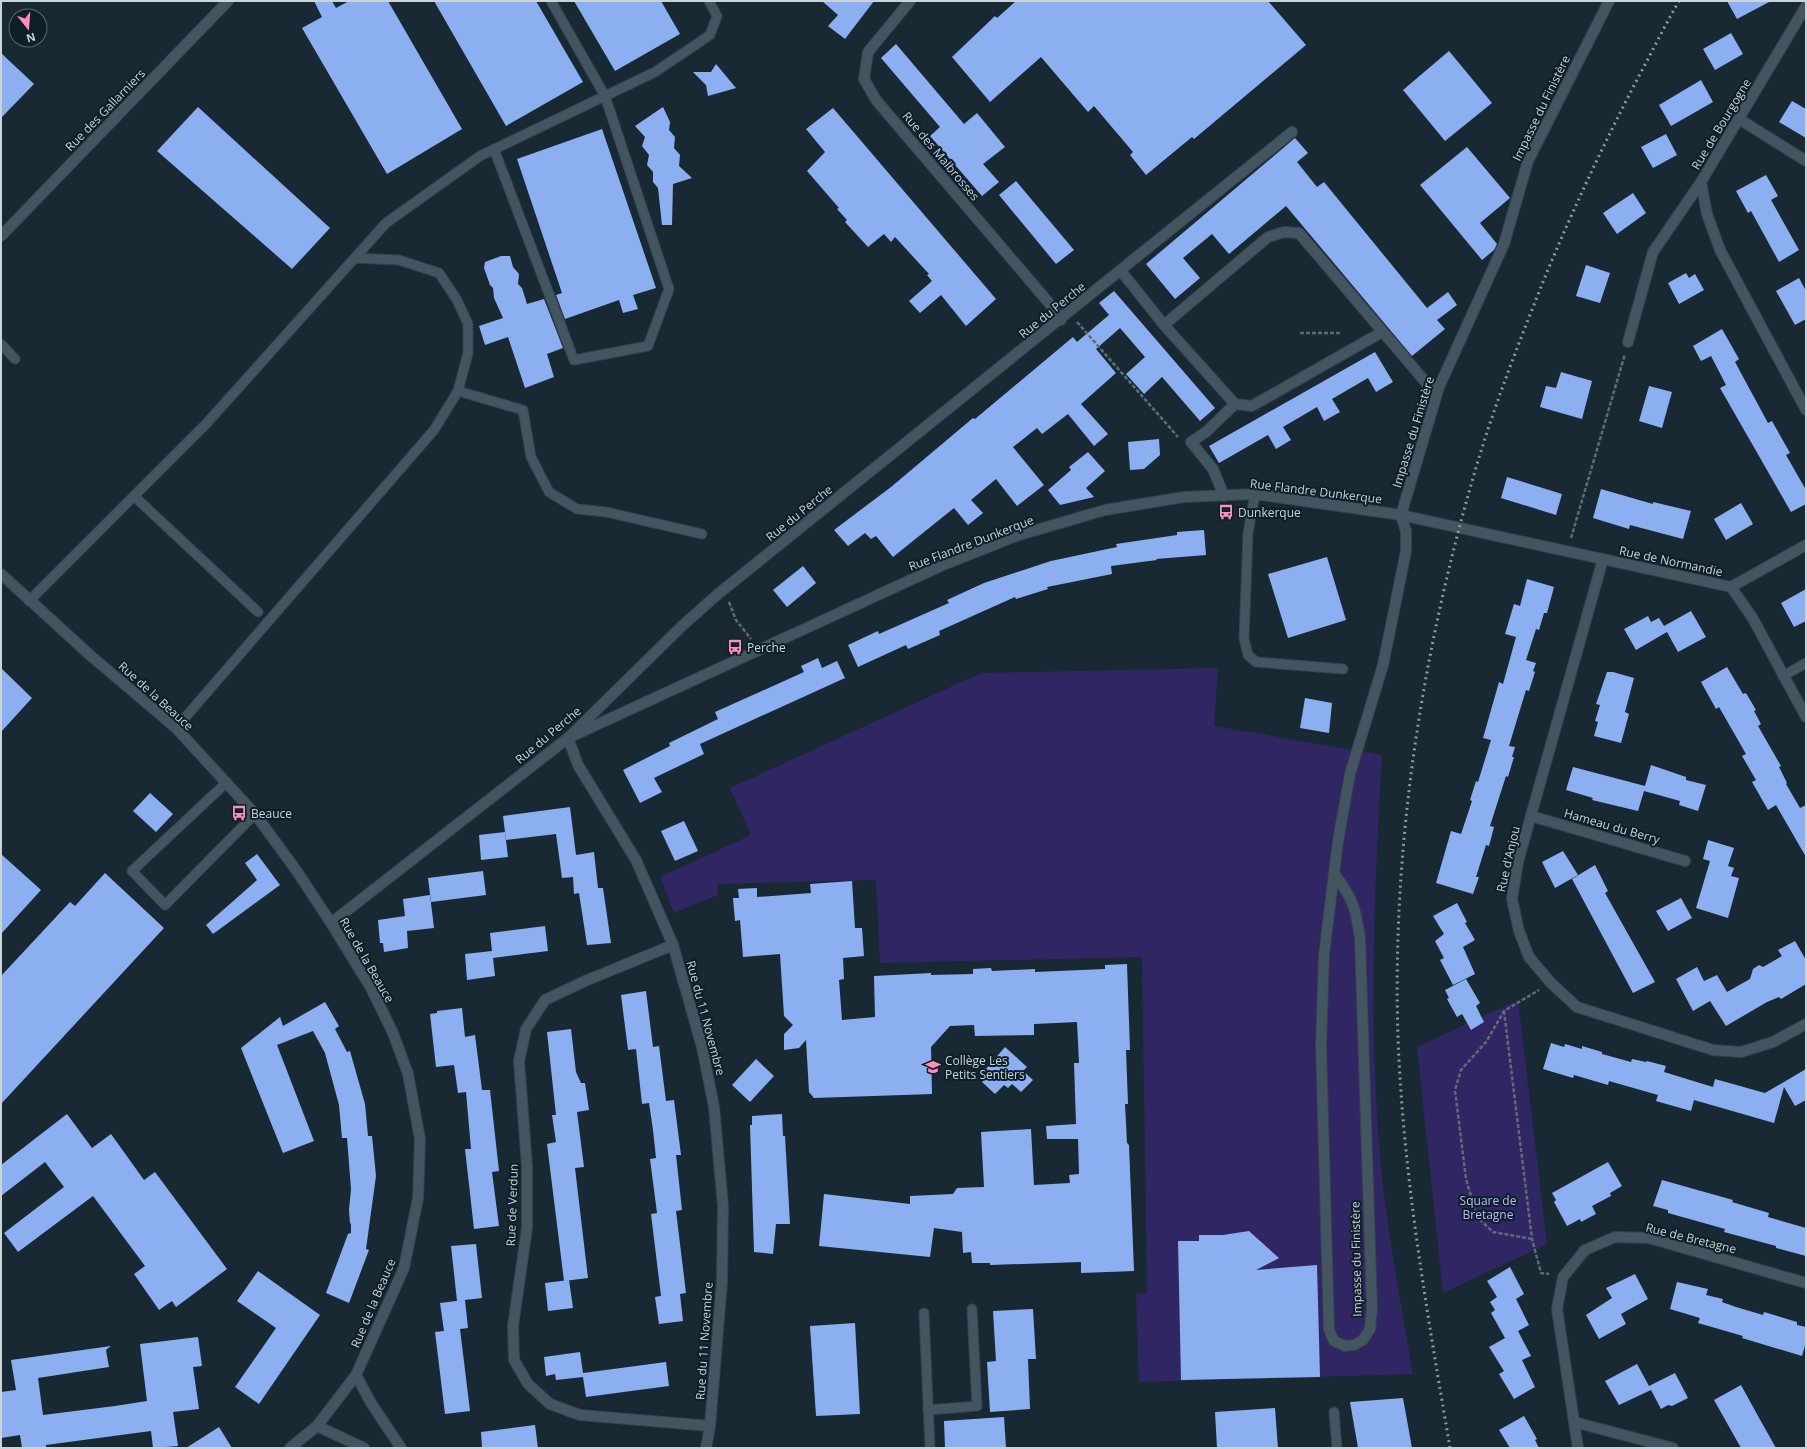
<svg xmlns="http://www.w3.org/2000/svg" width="1807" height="1449" viewBox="0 0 1807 1449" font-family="'Open Sans',sans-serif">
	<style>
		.green { fill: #302664 }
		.building { fill: #8caff1 }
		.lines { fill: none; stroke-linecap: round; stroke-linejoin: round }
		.service-casing { stroke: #36434d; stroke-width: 11 }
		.minor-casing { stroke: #36434d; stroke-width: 12 }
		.tertiary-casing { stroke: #36434d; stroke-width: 12 }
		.path { stroke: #5e6c76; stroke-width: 2.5; stroke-dasharray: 4 2; stroke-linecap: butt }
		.service { stroke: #445562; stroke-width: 9 }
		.minor { stroke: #445562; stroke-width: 10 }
		.tertiary { stroke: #445562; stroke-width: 10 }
		.rail { stroke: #8e9aa3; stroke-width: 3; stroke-dasharray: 2 4; stroke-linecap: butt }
		.labels { text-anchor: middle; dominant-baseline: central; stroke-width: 4; stroke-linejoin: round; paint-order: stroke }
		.street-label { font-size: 12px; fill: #c9d3db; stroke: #0f1f2a }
		.poi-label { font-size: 12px; fill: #c9d3db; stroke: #0f1f2a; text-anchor: start }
		.park-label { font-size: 12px; fill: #bbb8fc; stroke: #0f1f2a }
	</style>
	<rect width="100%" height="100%" fill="#182934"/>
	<!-- green -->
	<g class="green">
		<path d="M 1218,668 L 1214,726 L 1382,755 C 1374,892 1368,1030 1381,1167 C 1388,1236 1401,1305 1413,1374 L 1139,1382 L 1136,1294 L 1147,1293 L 1142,957 L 880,963 L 876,880 L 717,884 L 718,895 L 674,913 L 660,877 L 751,835 L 730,788 L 981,673 Z"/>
		<polygon points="1518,1000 1547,1244 1443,1293 1417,1047"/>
	</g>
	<!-- building -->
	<g class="building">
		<polygon points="314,1 332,1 336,8 349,1 388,1 462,129 387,174 302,28 322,17"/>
		<polygon points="434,1 536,1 583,82 506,126"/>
		<polygon points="574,1 661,1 680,34 615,71"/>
		<polygon points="822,1 874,1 845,39 828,26 838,15"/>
		<polygon points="1016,1 1268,1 1306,45 1194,139 1192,137 1146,175 1130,155 1133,152 1094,106 1088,112 1041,57 990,102 952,57 995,16 997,18"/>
		<polygon points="1727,1 1771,1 1737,19"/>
		<polygon points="1731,33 1743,54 1715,70 1703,49"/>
		<polygon points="896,44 964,124 977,113 1005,147 983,164 999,182 982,196 930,136 940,127 881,58"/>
		<polygon points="1449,51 1492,103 1445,141 1403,90"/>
		<polygon points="1,53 34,84 1,118"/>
		<polygon points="716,64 736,88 708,96 706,85 693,72 711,72"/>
		<polygon points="1701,80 1713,102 1671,126 1659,105"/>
		<polygon points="1792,101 1806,109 1806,138 1779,122"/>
		<polygon points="198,107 330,228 292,269 157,151"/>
		<polygon points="663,107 670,122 669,130 675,137 674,148 680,155 679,166 692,178 673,184 672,225 662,225 658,188 653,182 653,172 647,165 649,155 642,146 645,137 635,126"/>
		<polygon points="833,108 996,299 966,326 941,295 920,313 909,301 932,281 927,275 929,274 895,237 891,242 884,234 868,247 845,222 847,220 837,209 839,208 807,171 825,152 806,129"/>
		<polygon points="602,129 656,288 633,295 638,309 623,313 619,300 565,319 556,295 562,293 517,159"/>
		<polygon points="1666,134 1677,155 1653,168 1641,147"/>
		<polygon points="1295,138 1308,153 1297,162 1317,187 1324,182 1427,308 1448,292 1457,305 1437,320 1445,329 1412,356 1286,206 1229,254 1212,234 1183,258 1200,278 1175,299 1146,264"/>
		<polygon points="1467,147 1510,198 1480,223 1497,244 1494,250 1482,260 1420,185"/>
		<polygon points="1766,175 1778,196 1771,200 1799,250 1779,262 1751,211 1748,213 1736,191"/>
		<polygon points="1016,181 1074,250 1056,264 999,195"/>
		<polygon points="1633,193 1646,213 1617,234 1603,213"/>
		<polygon points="501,256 510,256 513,267 519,274 518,284 522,288 527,304 544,299 563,348 547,354 554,377 525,388 508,337 485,345 479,326 503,318 494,298 493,288 490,285 484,268 485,262"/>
		<polygon points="1586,265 1610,273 1600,303 1576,296"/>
		<polygon points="1686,273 1689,278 1695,274 1704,290 1679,304 1668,283"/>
		<polygon points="1799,278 1806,291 1806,319 1795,325 1776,291"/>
		<polygon points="1114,291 1215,408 1200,421 1162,377 1144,394 1126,374 1145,357 1120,328 1096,349 1116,373 1081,404 1108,434 1094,446 1068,414 1042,434 1037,428 1013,447 1044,485 1017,506 996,479 971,500 983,513 968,525 954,508 893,557 876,536 871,539 865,533 848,546 834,530 891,487 973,418 975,419 1073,337 1077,342 1109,315 1099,303"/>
		<polygon points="1722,329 1739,359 1735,362 1768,423 1772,421 1790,453 1786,455 1806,490 1806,504 1791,512 1720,388 1726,385 1711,356 1701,361 1693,346"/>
		<polygon points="1375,352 1393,382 1376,392 1368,378 1332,399 1340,412 1324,421 1317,407 1283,427 1291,440 1276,449 1268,435 1219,463 1209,446"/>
		<polygon points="1561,372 1592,381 1582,419 1540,407 1546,386 1556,388"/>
		<polygon points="1649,386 1672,392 1662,428 1639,421"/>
		<polygon points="1159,439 1160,455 1144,469 1130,470 1128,442"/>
		<polygon points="1088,452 1105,471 1086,488 1094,497 1060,505 1048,490 1071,470 1069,467"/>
		<polygon points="1507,477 1562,494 1556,515 1501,498"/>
		<polygon points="1601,489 1653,504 1653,502 1691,511 1683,539 1630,525 1629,529 1593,518"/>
		<polygon points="1741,503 1753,524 1726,540 1714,519"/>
		<polygon points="1204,530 1206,555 1156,559 1157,560 1111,566 1112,574 1047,587 1048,589 1016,599 1015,597 939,631 940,635 908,649 906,645 858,667 848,645 878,631 879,634 949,603 947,600 984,583 1051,561 1117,547 1116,544 1177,535 1177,532"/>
		<polygon points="1327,557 1346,620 1288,638 1268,574"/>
		<polygon points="803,566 816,583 787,607 773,590"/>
		<polygon points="1527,579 1554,587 1547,613 1544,613 1539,630 1536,629 1526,660 1536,663 1533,671 1535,672 1529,691 1526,690 1509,746 1515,747 1512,757 1514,757 1508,777 1506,776 1490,826 1494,827 1489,846 1486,845 1476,877 1479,877 1473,894 1436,883 1451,831 1461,834 1472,801 1470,800 1476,781 1478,782 1491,740 1483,738 1499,682 1503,684 1516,637 1505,634 1514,604 1520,606"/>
		<polygon points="1806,589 1806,621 1794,627 1781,603"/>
		<polygon points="1691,611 1706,637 1678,652 1667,632 1636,650 1624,629 1648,616 1651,622 1659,618 1664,626"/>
		<polygon points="818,658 822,668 837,661 845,678 700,744 704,754 654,778 662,792 640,803 623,770 670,746 669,743 718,719 715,712 804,672 801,666"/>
		<polygon points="1727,667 1743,694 1746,693 1756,710 1754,711 1761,724 1758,726 1781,766 1779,767 1787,783 1786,784 1800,808 1806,805 1806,857 1776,805 1768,810 1752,782 1756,780 1742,756 1746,754 1719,707 1716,709 1701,682"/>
		<polygon points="1,668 32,698 1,732"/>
		<polygon points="1607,672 1613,672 1634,678 1625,712 1629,714 1621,743 1594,736 1598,722 1595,721 1600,705 1596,704"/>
		<polygon points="1305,698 1332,703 1329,733 1300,728"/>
		<polygon points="1651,765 1686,777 1686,780 1706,785 1698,811 1679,805 1680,801 1644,791 1638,811 1592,800 1593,798 1566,790 1573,767 1645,786"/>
		<polygon points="150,793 173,814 156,832 133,811"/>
		<polygon points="570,807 576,855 594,852 598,888 603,888 611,943 587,945 579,893 574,894 573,877 562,878 556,834 506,840 503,816"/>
		<polygon points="684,821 698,851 675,861 661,831"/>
		<polygon points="505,832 508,857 481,860 479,835"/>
		<polygon points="1708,840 1734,848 1728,866 1734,868 1731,876 1739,878 1728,918 1696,908 1710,861 1703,859"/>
		<polygon points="1563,851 1578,875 1555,888 1542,862"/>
		<polygon points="1,854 41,890 1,934"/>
		<polygon points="257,854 280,885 213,934 206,925 257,880 245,863"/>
		<polygon points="1595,865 1608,891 1605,893 1655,982 1633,993 1572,879"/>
		<polygon points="483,871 486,895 431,902 428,878"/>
		<polygon points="105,873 164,928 1,1104 1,976 70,902 75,906"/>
		<polygon points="852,881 855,928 862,928 864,956 843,958 844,979 839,980 842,1020 875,1017 874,976 931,973 931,975 973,974 973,969 991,968 992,971 1035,969 1035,972 1105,969 1105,965 1127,964 1130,1050 1126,1050 1128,1104 1125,1104 1127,1143 1129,1145 1134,1271 1081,1273 1081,1262 990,1265 990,1263 972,1263 971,1252 963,1253 962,1232 934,1228 930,1257 819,1246 824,1194 910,1204 910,1196 953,1194 957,1188 984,1187 981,1132 1031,1129 1034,1185 1070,1183 1069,1175 1079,1174 1078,1139 1047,1139 1046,1126 1076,1124 1074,1063 1079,1063 1077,1022 1034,1024 1034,1035 975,1036 974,1025 950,1026 931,1047 932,1094 814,1098 809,1092 806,1040 799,1048 784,1050 784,1034 793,1025 784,1016 780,954 743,957 740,920 735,921 733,898 739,898 738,889 757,888 757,897 811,893 810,884"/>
		<polygon points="430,895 434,928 407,931 408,948 384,952 383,943 380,943 378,920 405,916 403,899"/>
		<polygon points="1681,898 1692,918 1668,931 1656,911"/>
		<polygon points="1457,903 1467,922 1465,923 1475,940 1463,947 1475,974 1453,985 1440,960 1444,958 1435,941 1444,934 1433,916"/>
		<polygon points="545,926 548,951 493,958 495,976 467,980 465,954 492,951 490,933"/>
		<polygon points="1795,941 1806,960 1806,984 1781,999 1779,997 1767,1002 1726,1026 1710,1001 1693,1011 1676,979 1697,967 1704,981 1717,975 1727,992 1750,979 1753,969 1759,965 1763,967 1782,956 1778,950"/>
		<polygon points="1466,979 1480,1003 1476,1006 1484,1022 1471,1030 1462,1014 1457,1017 1447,999 1449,998 1445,990"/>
		<polygon points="646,991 653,1047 659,1046 666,1101 674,1100 681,1155 676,1155 682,1210 676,1211 686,1293 680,1294 683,1321 659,1324 655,1297 661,1296 651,1214 657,1213 650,1159 656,1158 653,1130 649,1103 642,1104 636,1049 628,1050 621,995"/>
		<polygon points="325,1002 339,1026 335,1029 347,1052 350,1051 365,1104 368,1136 372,1136 376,1176 366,1249 369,1250 349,1303 326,1293 348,1234 351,1233 351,1224 350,1223 349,1210 351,1189 347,1138 342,1138 339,1105 325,1053 313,1031 277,1045 314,1141 283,1153 241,1048 280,1017 283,1026"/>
		<polygon points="462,1008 465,1037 475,1035 482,1090 490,1090 499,1171 492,1172 499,1226 474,1229 465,1149 471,1149 466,1092 458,1093 454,1065 436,1067 430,1014 437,1013 437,1011"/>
		<polygon points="571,1029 576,1072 581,1083 585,1083 589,1110 577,1112 584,1167 575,1168 588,1278 564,1281 547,1144 556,1142 552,1115 556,1115 547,1032"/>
		<polygon points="1551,1043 1564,1047 1565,1044 1582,1049 1582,1046 1602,1052 1602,1054 1631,1062 1632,1059 1646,1062 1647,1061 1666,1066 1664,1072 1713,1087 1715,1079 1765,1093 1806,1069 1806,1100 1795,1106 1784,1087 1774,1123 1694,1100 1691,1111 1656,1101 1658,1095 1609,1081 1608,1085 1574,1075 1573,1078 1543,1069"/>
		<polygon points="1005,1047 1027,1067 1023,1071 1033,1080 1021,1092 1012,1084 1008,1088 1004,1085 995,1094 982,1082 990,1072 986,1069"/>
		<polygon points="756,1059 774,1076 750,1102 732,1085"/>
		<polygon points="67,1114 92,1148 111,1134 144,1180 155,1172 227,1269 176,1307 172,1301 159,1310 134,1274 145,1266 93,1196 18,1252 4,1233 64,1187 45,1162 1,1196 1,1165"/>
		<polygon points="782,1114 783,1136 785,1136 790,1224 776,1224 773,1254 754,1252 750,1125 752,1125 752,1116"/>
		<polygon points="1608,1162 1622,1186 1610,1193 1611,1196 1592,1206 1596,1214 1581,1222 1580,1219 1567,1226 1554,1202 1556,1200 1552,1193"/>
		<polygon points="1662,1180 1733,1200 1732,1202 1769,1213 1768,1217 1806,1228 1806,1256 1776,1248 1776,1246 1724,1232 1725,1229 1668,1213 1668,1210 1653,1206"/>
		<polygon points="1249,1231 1279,1258 1256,1270 1317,1265 1320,1377 1181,1380 1178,1241 1199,1241 1199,1235 1223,1235"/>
		<polygon points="476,1244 482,1298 465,1300 468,1328 460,1329 470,1411 445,1414 435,1332 444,1331 440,1303 464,1300 457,1301 451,1246"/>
		<polygon points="1510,1267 1524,1294 1516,1299 1529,1325 1518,1331 1531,1356 1522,1360 1535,1387 1514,1399 1499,1374 1504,1371 1489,1347 1505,1338 1491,1313 1495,1310 1490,1302 1497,1297 1487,1281"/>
		<polygon points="258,1271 320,1315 259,1404 235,1387 276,1328 237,1301"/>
		<polygon points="1635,1274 1648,1299 1621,1314 1626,1324 1599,1339 1586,1315 1612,1298 1606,1288"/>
		<polygon points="569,1280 573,1308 548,1311 545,1283"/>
		<polygon points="1677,1282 1708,1289 1706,1295 1723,1299 1722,1302 1736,1307 1763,1315 1764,1312 1797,1322 1797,1325 1806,1327 1806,1342 1802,1356 1742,1338 1743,1336 1698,1323 1700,1318 1670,1309"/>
		<polygon points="1033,1309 1036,1359 1028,1359 1030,1409 990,1412 987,1362 996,1361 993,1311"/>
		<polygon points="855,1323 860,1414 816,1416 810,1326"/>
		<polygon points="198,1337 202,1366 193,1367 199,1409 173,1412 178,1446 153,1448 151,1431 46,1445 46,1447 39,1448 22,1448 20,1435 1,1438 1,1392 16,1390 11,1360 111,1346 106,1350 109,1367 38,1378 43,1415 115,1406 147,1401 140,1344"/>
		<polygon points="580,1352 583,1373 666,1362 669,1386 586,1397 583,1377 556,1380 555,1374 546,1376 544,1357"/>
		<polygon points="1637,1364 1649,1386 1675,1373 1688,1398 1672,1406 1668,1405 1661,1409 1651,1390 1619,1405 1605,1381"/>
		<polygon points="1741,1385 1758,1416 1776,1448 1741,1448 1714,1400"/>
		<polygon points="1403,1398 1412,1448 1358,1448 1350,1402"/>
		<polygon points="1275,1408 1278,1448 1217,1448 1215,1412"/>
		<polygon points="1524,1416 1537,1439 1535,1440 1539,1448 1510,1448 1499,1430"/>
		<polygon points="1004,1417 1006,1448 945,1448 944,1421"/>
		<polygon points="535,1425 538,1448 482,1448 481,1432"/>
		<polygon points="219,1427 232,1448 186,1448"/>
	</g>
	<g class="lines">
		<!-- service casing -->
		<g class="service-casing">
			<g id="service">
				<polyline points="494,149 574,360 648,346 669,289 605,96 551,1"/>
				<polyline points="1,344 15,359"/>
				<polyline points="458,391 523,410 531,457 549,492 577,509 606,512 702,534"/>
				<polyline points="1255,494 1248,533 1244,639 1248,655 1256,662 1343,669"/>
				<polyline points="135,497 258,612"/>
				<polyline points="29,601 206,424 386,223 480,156 655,72 710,35 717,16 709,1"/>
				<polyline points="1783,676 1806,663"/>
				<polyline points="176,728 434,430 458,391 468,353 468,324 457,300 439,273 399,260 355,258"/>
				<polyline points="227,782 132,871 165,905 255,814"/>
				<polyline points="924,1313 930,1448"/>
				<polyline points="928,1410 977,1406 972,1309"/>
				<polyline points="1334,1412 1337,1448"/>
			</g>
		</g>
		<!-- minor casing -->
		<g class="minor-casing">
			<g id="minor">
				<polyline points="910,1 868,52 864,79 876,100 1049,303 1061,320"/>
				<polyline points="1806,6 1701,182 1707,214 1720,250 1806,410"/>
				<polyline points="1739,119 1806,161"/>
				<polyline points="1,236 228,1"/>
				<polyline points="1121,271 1164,325 1235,404 1252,406 1382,332"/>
				<polyline points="1164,325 1268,237 1284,232 1299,233 1428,385 1439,387"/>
				<polyline points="1628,342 1653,252 1701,182"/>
				<polyline points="1224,496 1213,469 1191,442 1206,432 1235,404"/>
				<polyline points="1603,559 1518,862 1512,899 1519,931 1529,957 1551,983 1577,1007 1713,1050 1741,1052 1773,1042 1806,1024"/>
				<polyline points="1731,587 1806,545"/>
				<polyline points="568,738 943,565 1016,536 1105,510 1184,497 1255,494 1401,515 1731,587 1752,617 1806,717"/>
				<polyline points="568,738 578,765 636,860 673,945 702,1047 714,1107 723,1206 722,1281 710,1426 706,1448"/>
				<polyline points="1531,816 1685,861"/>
				<path d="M 1334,873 C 1353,899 1356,908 1360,939 L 1372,1308 L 1370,1329 L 1363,1340 L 1354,1345 L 1345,1346 L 1334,1341 L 1329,1330 L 1321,1046 L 1324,955 L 1338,841 L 1350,774 L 1383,665 L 1406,551 L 1406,531 L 1401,515 L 1439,387 L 1504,244 L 1528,161 L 1609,1"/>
				<polyline points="331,923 568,738 682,626 718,594 1292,132"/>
				<polyline points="673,945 585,981 545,1000 526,1029 519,1061 527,1166 527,1228 513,1326 514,1360 528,1384 550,1404 580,1415 710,1426"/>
				<polyline points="1574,1422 1673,1448"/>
				<polyline points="290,1448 317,1426 356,1375"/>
				<polyline points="1578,1448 1557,1309 1563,1277 1585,1250 1615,1237 1649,1238 1806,1283"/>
			</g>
		</g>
		<!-- tertiary casing -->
		<g class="tertiary-casing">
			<g id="tertiary">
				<polyline points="1,574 91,656 176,728 255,814 296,870 331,923 371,988 393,1033 408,1074 420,1139 418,1198 404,1268 356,1375 371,1403 401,1448"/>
				<polyline points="317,1426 364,1448"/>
			</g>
		</g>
		<!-- path -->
		<g class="path">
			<polyline points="1077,322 1178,437"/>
			<polyline points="1300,333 1340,333"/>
			<polyline points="1571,538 1625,354"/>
			<polyline points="729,602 736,620 751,639"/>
			<polyline points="1504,1011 1532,1239 1541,1273 1549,1274"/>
			<polyline points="1532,1239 1493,1232 1477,1217 1466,1179 1455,1090 1461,1070 1486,1042 1504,1011 1539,990"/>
		</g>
		<!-- service -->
		<use href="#service" class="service"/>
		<!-- minor -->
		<use href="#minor" class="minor"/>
		<!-- tertiary -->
		<use href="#tertiary" class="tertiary"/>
		<!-- rail -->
		<path class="rail" d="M 1450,1448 C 1427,1312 1403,1175 1398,1037 C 1392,851 1420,664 1471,485 C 1491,413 1519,342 1547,272 C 1575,205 1606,139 1640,74 C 1653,50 1665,25 1679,1"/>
	</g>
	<!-- icons -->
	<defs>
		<g id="bus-bare" transform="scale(1.2)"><path d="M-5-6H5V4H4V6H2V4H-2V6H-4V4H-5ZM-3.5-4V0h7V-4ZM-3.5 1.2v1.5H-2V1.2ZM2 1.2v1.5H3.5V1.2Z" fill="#fe8ebc" stroke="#0f1f2a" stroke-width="2.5" paint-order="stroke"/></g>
		<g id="school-bare" transform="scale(1.2)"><path d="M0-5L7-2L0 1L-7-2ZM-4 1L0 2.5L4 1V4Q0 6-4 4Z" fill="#fe8ebc" stroke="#0f1f2a" stroke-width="2.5" paint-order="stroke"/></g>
	</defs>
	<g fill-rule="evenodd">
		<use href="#bus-bare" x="1226" y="512"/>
		<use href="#bus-bare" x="735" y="647"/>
		<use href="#bus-bare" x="239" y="813"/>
		<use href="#school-bare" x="933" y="1067"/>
	</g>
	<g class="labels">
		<!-- street labels -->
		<g class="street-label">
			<text transform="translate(1541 108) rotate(-64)">Impasse du Finistère</text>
			<text transform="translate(105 110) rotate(-46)">Rue des Gallarniers</text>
			<text transform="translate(1721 124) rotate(-59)">Rue de Bourgogne</text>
			<text transform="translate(941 156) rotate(50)">Rue des Malbrosses</text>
			<text transform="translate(1052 310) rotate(-39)">Rue du Perche</text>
			<text transform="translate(1413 432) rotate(-73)">Impasse du Finistère</text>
			<text transform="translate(1316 491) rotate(7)">Rue Flandre Dunkerque</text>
			<text transform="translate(799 513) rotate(-39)">Rue du Perche</text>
			<text transform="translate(971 543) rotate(-21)">Rue Flandre Dunkerque</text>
			<text transform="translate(1671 561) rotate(12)">Rue de Normandie</text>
			<text transform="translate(156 696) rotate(42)">Rue de la Beauce</text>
			<text transform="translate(548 735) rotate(-40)">Rue du Perche</text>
			<text transform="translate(1612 826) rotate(16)">Hameau du Berry</text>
			<text transform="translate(1508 859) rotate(-77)">Rue d'Anjou</text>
			<text transform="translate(367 960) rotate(60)">Rue de la Beauce</text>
			<text transform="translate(706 1018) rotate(75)">Rue du 11 Novembre</text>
			<text transform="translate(512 1205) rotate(-88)">Rue de Verdun</text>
			<text transform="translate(1691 1238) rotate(14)">Rue de Bretagne</text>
			<text transform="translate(1356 1259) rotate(-91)">Impasse du Finistère</text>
			<text transform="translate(373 1303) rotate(-67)">Rue de la Beauce</text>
			<text transform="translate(704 1341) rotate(-86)">Rue du 11 Novembre</text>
		</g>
		<!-- poi labels -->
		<g class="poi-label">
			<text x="1238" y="512">Dunkerque</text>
			<text x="747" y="647">Perche</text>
			<text x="251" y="813">Beauce</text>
			<text x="945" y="1060">Collège Les<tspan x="945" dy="14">Petits Sentiers</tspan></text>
		</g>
		<!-- park labels -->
		<g class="park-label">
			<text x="1488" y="1200">Square de<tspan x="1488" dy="14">Bretagne</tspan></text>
		</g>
	</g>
	<!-- border -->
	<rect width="1807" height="1449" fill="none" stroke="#c9d3db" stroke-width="4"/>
	<!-- north arrow -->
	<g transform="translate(28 28) rotate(163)"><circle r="19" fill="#0f1f2a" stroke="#596771"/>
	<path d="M0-3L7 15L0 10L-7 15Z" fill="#fe8ebc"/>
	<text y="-6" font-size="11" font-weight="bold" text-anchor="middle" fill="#c9d3db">N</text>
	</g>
</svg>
